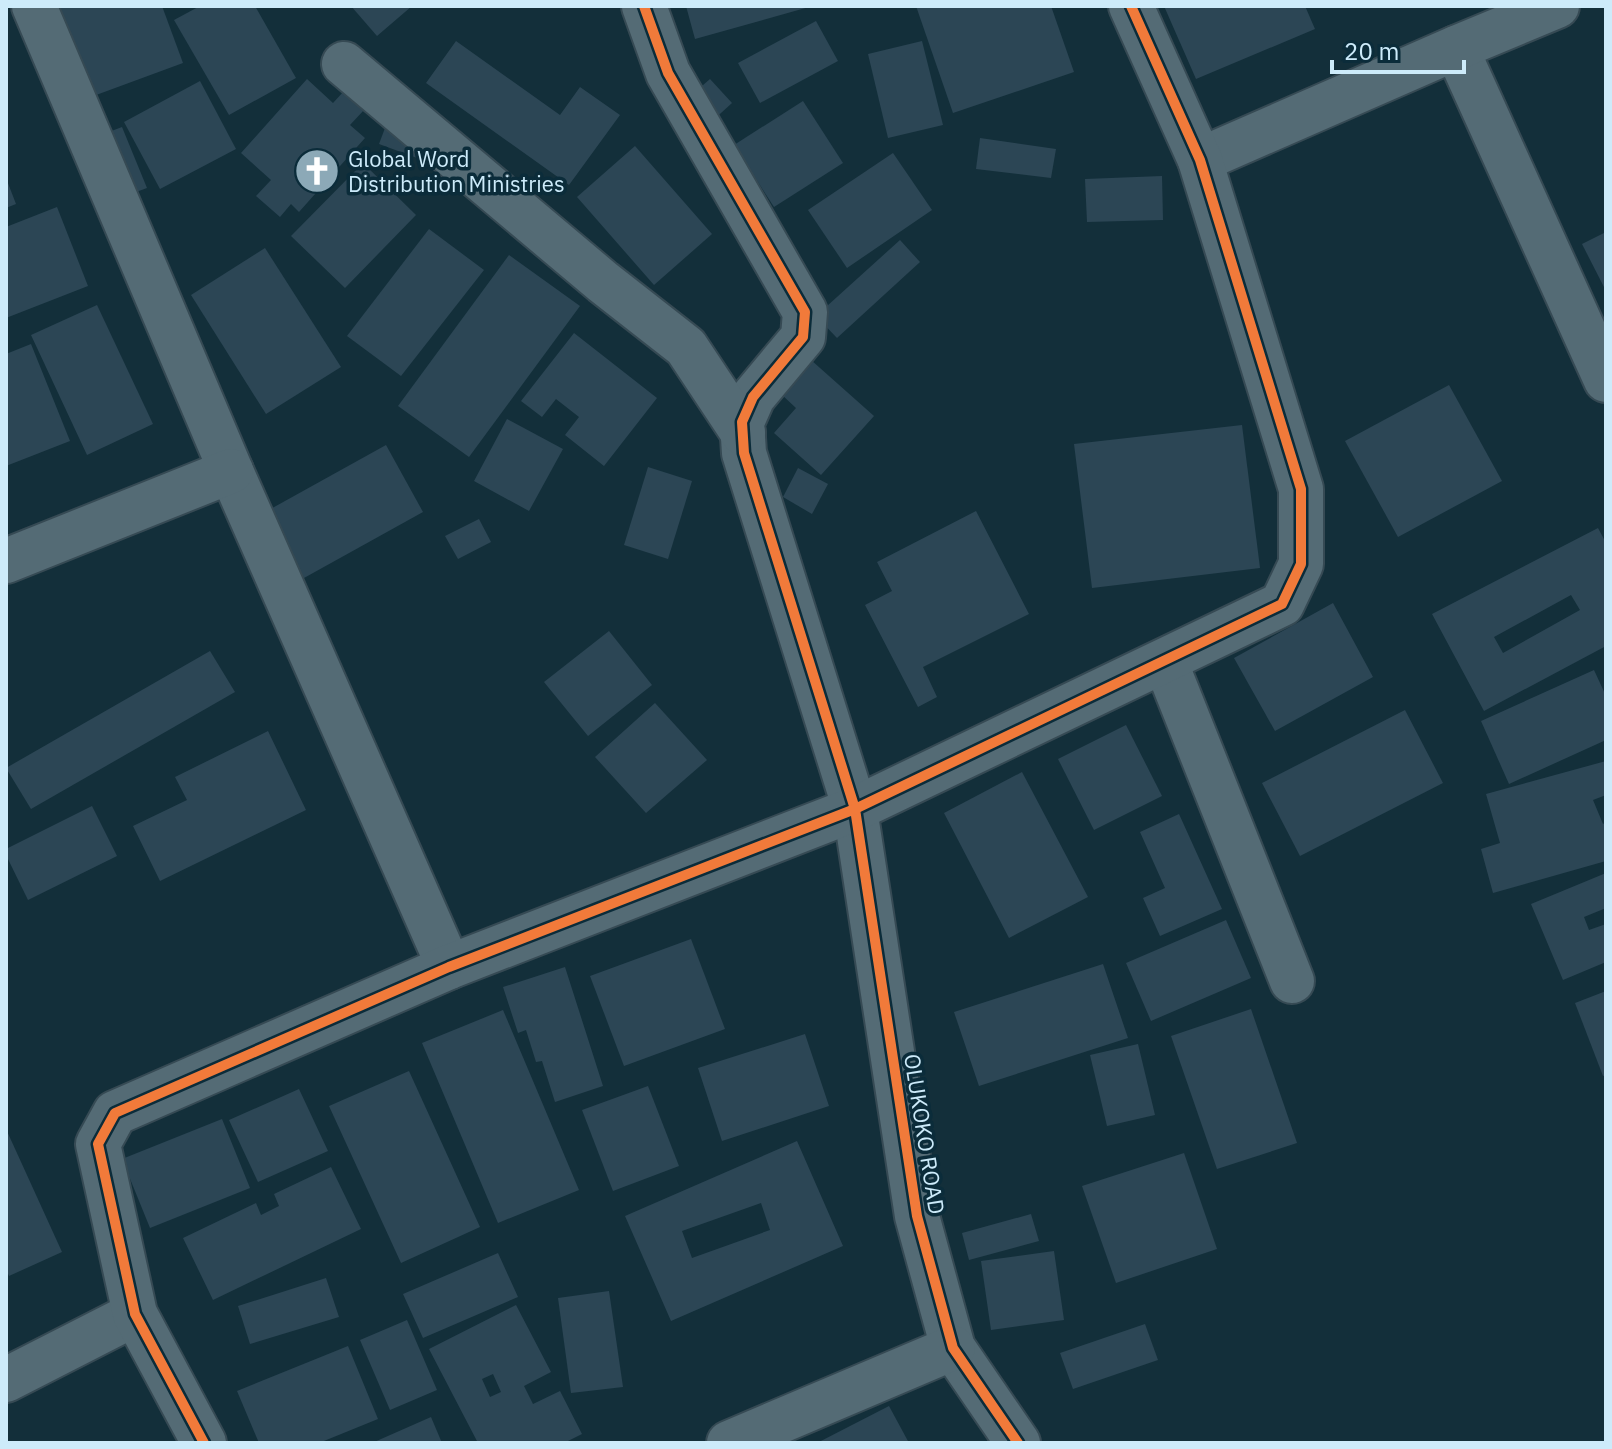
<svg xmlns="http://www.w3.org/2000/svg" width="1612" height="1449" viewBox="0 0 1612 1449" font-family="'IBM Plex Sans',sans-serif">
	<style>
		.building { fill: #2c4655; fill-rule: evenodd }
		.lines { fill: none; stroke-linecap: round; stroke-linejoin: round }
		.street-casing { stroke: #364a54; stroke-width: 48 }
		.street { stroke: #546b75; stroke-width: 44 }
		.cycleway-casing { stroke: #0b2c3a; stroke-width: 15 }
		.cycleway { stroke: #f17a3a; stroke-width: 10 }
		.labels { text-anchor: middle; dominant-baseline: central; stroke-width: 7; stroke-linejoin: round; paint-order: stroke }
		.poi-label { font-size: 22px; fill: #cdebfa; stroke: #0b2c3a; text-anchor: start }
		.street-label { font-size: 22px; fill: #cdebfa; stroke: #0b2c3a }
	</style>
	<rect width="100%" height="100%" fill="#132f3a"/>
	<!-- building -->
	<g class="building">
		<polygon points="54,6 162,6 183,63 88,98"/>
		<polygon points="200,6 255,6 296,78 229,115 174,20"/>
		<polygon points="351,6 412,6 377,36"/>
		<polygon points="686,6 809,6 809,7 695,39"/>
		<polygon points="916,6 1051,6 1074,72 953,113"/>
		<polygon points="1164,6 1305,6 1315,29 1196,79"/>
		<polygon points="816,21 838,61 760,103 738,63"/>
		<polygon points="456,41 560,115 580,87 620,115 569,185 426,83"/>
		<polygon points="922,41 943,125 888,138 868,54"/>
		<polygon points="307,79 333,103 344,91 364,110 350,125 365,138 299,212 291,204 280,217 256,196 271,180 241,153"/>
		<polygon points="710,79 732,103 710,123 687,99"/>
		<polygon points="200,81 236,149 160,189 124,122"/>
		<polygon points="803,101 843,163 774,207 734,145"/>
		<polygon points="388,120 427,135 417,158 379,144"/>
		<polygon points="122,127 147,188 117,199 93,138"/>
		<polygon points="980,138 1056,149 1051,178 976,169"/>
		<polygon points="635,146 712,234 654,285 577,197"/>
		<polygon points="893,153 932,210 847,268 808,210"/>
		<polygon points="363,163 416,215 345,288 291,236"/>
		<polygon points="1162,176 1163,220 1087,222 1085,179"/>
		<polygon points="6,178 16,204 6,208"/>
		<polygon points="57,207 88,286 6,318 6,227"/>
		<polygon points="429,229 484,270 401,376 347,336"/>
		<polygon points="1606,232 1606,291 1582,244"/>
		<polygon points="900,240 920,262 837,338 816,316"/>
		<polygon points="265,248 341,367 266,414 191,295"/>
		<polygon points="509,255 580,306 469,457 398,406"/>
		<polygon points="97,305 153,424 87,455 31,335"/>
		<polygon points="574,333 657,398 604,466 565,435 579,417 556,399 542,417 521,401"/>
		<polygon points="31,344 70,441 6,466 6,354"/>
		<polygon points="811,360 874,416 821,475 774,433 796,408 781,394"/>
		<polygon points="1449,385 1502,481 1398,537 1345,441"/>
		<polygon points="507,419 563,449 529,511 474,481"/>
		<polygon points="1242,425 1260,568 1092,588 1074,444"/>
		<polygon points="386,445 423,512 304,578 267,511"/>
		<polygon points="648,467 692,481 668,559 624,545"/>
		<polygon points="798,468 828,484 812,514 783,497"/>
		<polygon points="976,511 1029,614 923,667 937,697 918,707 865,605 892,591 877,562"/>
		<polygon points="479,519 491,542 458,559 445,536"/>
		<path d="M 1598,528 L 1606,543 L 1606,646 L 1484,711 L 1432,614 ZM 1571,595 L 1580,610 L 1503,653 L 1494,637 Z"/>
		<polygon points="1333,603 1373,677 1275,731 1234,658"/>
		<polygon points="609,631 652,685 588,736 544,682"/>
		<polygon points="210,651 235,692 31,809 6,768"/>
		<polygon points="1594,670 1606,696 1606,740 1509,784 1481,721"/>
		<polygon points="655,703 707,760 646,813 595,757"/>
		<polygon points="1405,710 1443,783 1300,856 1262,783"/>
		<polygon points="1126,725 1162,796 1094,830 1058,759"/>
		<polygon points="268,731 306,810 160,881 133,826 187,800 175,777"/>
		<polygon points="1606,761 1606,795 1593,800 1603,824 1606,822 1606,861 1493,893 1481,849 1500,843 1486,794"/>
		<polygon points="1022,772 1088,897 1009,938 944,813"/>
		<polygon points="92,806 117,856 28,900 6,855 6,849"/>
		<polygon points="1179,814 1222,909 1160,936 1143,898 1165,888 1140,832"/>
		<polygon points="1606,873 1606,908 1584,917 1589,930 1606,924 1606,962 1563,980 1531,904"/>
		<polygon points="1226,920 1251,978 1151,1021 1126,963"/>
		<polygon points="691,939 725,1029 624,1066 590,976"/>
		<polygon points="1103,964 1128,1038 979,1086 954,1012"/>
		<polygon points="565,967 603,1086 555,1102 542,1061 536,1062 526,1030 518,1033 503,987"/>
		<polygon points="1606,991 1606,1075 1603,1076 1575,1003"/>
		<polygon points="1251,1009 1297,1143 1217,1169 1171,1036"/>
		<polygon points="503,1010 579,1190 498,1223 422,1043"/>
		<polygon points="805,1034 829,1106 722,1141 698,1068"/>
		<polygon points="1138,1044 1155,1115 1107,1126 1090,1055"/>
		<polygon points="409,1071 480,1227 401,1263 329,1106"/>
		<polygon points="648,1086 679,1166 613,1191 582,1110"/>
		<polygon points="299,1089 328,1151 258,1182 229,1120"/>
		<polygon points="222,1119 250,1188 150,1228 122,1159"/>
		<polygon points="6,1129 62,1252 9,1276 6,1269"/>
		<path d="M 797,1141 L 843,1246 L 671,1321 L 625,1216 ZM 761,1203 L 770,1230 L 692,1258 L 682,1231 Z"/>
		<polygon points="1184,1153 1217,1249 1116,1283 1082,1186"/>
		<polygon points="331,1167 361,1229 213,1300 183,1238 256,1203 261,1215 279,1206 274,1194"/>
		<polygon points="1031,1214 1039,1241 969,1260 962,1233"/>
		<polygon points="1054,1251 1064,1320 991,1330 981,1261"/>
		<polygon points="498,1253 518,1297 423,1338 403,1294"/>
		<polygon points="326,1278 339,1317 250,1344 238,1306"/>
		<polygon points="609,1291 623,1387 571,1393 558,1298"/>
		<path d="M 516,1305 L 551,1372 L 524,1386 L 533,1404 L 560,1391 L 582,1434 L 564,1443 L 478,1443 L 429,1349 ZM 493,1374 L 501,1392 L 490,1397 L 482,1379 Z"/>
		<polygon points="407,1320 437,1390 390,1410 360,1340"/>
		<polygon points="1145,1324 1158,1360 1073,1389 1060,1353"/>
		<polygon points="348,1346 378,1419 319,1443 259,1443 237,1391"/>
		<polygon points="889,1406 909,1443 817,1443"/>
		<polygon points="431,1417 442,1443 372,1443"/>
	</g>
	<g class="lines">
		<!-- street casing -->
		<g class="street-casing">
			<g id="street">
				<polyline points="34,6 231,471 449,967"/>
				<polyline points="644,6 668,73 805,312 803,337 753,397 742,422 744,453 855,809 917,1216 953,1348 1018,1443"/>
				<polyline points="1456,48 1606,380"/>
				<polyline points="344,64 603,282 686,347 743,433"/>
				<polyline points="1200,160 1456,48 1557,6"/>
				<polyline points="6,561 231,471"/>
				<polyline points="1165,661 1292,981"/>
				<polyline points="6,1380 135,1314"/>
				<polyline points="204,1443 135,1314 98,1144 115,1113 449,967 855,809 1282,604 1301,564 1301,489 1200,160 1131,6"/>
				<polyline points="729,1443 953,1348"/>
			</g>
		</g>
		<!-- street -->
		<use href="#street" class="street"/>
		<!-- cycleway casing -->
		<g class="cycleway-casing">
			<g id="cycleway">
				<polyline points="644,6 668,73 805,312 803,337 753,397 742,422 744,453 855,809 917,1216 953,1348 1018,1443"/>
				<polyline points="204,1443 135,1314 98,1144 115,1113 449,967 855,809 1282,604 1301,564 1301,489 1200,160 1131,6"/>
			</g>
		</g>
		<!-- cycleway -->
		<use href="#cycleway" class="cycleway"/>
	</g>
	<!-- icons -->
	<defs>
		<g id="church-disc" transform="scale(2.3)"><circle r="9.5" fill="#8ca9b7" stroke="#0b2c3a"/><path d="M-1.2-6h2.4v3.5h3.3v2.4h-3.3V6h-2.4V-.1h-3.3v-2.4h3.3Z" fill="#fff"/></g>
	</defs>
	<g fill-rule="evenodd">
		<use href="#church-disc" x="317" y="171"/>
	</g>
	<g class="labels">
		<!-- poi labels -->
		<g class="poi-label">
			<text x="348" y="158">Global Word<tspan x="348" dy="25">Distribution Ministries</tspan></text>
		</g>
		<!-- street labels -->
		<g class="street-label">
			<text transform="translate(925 1134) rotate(81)">OLUKOKO ROAD</text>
		</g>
	</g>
	<!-- border -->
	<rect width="1612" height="1449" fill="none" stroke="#cdebfa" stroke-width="16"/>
	<!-- scale -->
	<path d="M1332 60v12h132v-12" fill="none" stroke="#cdebfa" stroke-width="4"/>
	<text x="1344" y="60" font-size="24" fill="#cdebfa" stroke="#0b2c3a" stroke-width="6" paint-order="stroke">20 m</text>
</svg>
